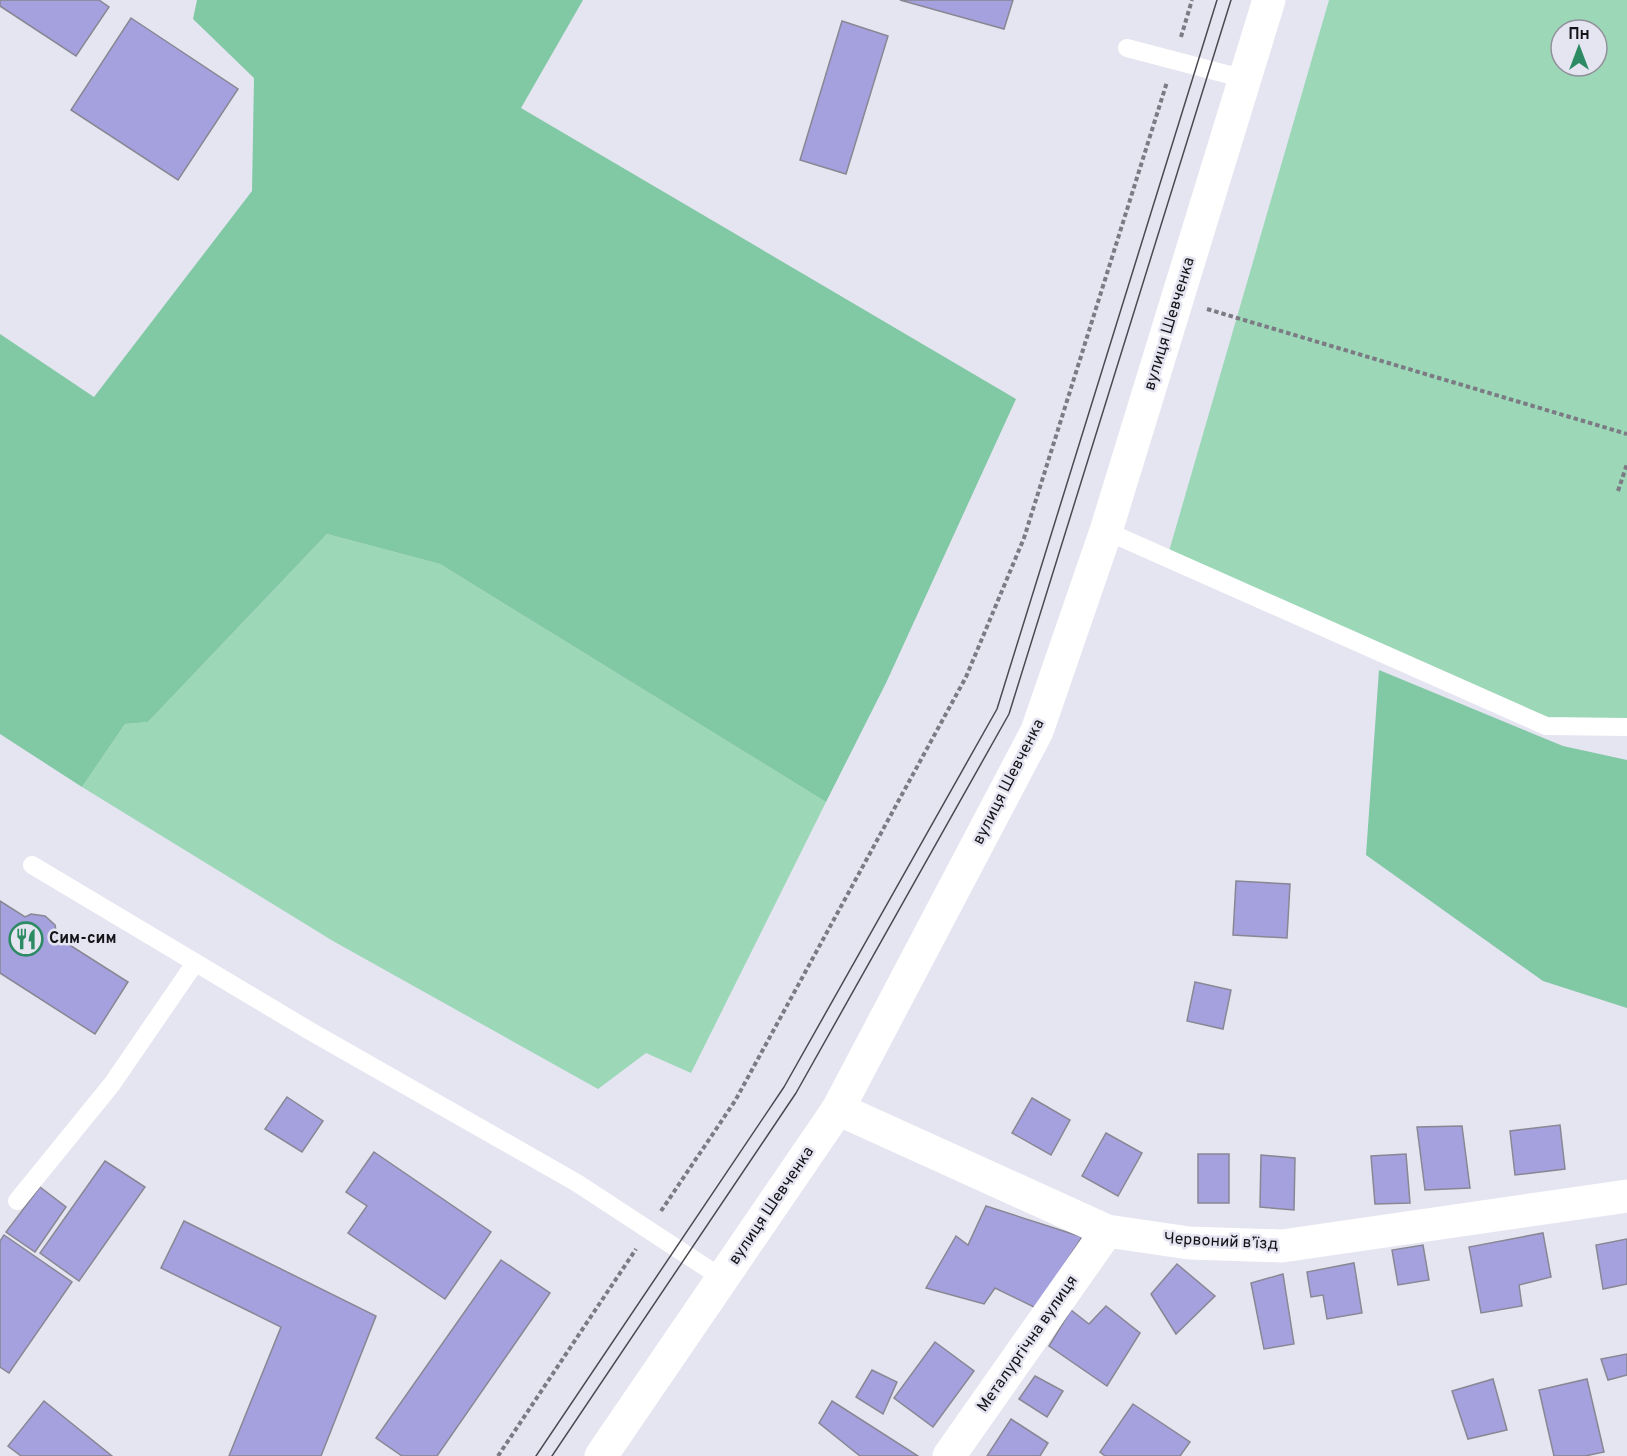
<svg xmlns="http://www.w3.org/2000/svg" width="1627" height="1456" viewBox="0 0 1627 1456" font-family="Overpass,sans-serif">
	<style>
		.green { fill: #9cd8b8; fill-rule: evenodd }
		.forest { fill: #81c8a4 }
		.building { fill: #a5a1df; stroke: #888793; stroke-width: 1.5 }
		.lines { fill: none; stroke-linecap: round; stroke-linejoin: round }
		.path { stroke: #7c7b84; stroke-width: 4; stroke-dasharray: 4.5 3; stroke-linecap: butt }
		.lane { stroke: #fff; stroke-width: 18 }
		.street { stroke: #fff; stroke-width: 33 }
		.primary { stroke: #fff; stroke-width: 33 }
		.tram { stroke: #4b4a51; stroke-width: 1.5 }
		.labels { text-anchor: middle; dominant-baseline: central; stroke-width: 5; stroke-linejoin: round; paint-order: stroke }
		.street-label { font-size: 16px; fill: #151419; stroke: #e5e4f1 }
		.poi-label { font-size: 16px; font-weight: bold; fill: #151419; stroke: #e5e4f1; text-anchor: start }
	</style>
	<rect width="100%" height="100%" fill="#e5e4f1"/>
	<!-- green -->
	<g class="green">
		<path d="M 1329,0 L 1627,0 L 1627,727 L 1546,726 L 1167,558 ZM 1561,30 L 1597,30 L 1597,66 L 1561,66 Z"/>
		<polygon points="327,534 440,564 826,802 691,1073 646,1053 598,1089 333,941 82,787 125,724 148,722"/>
	</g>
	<!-- forest -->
	<g class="forest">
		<polygon points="197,0 583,0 521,108 1016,399 886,683 826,802 440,564 327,534 148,722 125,724 82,787 0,734 0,334 94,397 252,191 254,78 193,19"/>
		<polygon points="1379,670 1563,746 1627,760 1627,1008 1543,981 1366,855"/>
	</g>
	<!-- building -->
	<g class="building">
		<polygon points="0,0 99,0 109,7 76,56 0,6"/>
		<polygon points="900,0 1013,0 1004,29"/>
		<polygon points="131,18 238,89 178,180 71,110"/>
		<polygon points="842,21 888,36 846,174 800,160"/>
		<polygon points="1236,881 1290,884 1287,938 1233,935"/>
		<polygon points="0,901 25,917 31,914 45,916 55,925 57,937 128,982 95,1034 0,973"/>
		<polygon points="1195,982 1231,990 1223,1029 1187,1021"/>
		<polygon points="287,1097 323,1121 302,1152 265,1129"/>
		<polygon points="1032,1098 1070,1120 1051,1155 1012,1133"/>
		<polygon points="1560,1125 1565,1169 1515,1175 1510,1131"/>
		<polygon points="1462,1126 1470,1188 1425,1190 1417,1127"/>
		<polygon points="1106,1133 1142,1153 1118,1196 1082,1176"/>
		<polygon points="374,1152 491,1232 445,1299 348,1233 367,1206 346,1192"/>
		<rect x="1198" y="1154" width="31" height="49"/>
		<polygon points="1406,1154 1410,1203 1375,1204 1371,1156"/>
		<polygon points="1261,1155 1295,1158 1294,1210 1260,1207"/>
		<polygon points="105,1161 145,1187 79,1281 40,1253"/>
		<polygon points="40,1187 66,1207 35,1252 6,1232"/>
		<polygon points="986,1206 1082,1237 1036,1308 995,1288 984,1304 926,1288 956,1236 968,1245"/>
		<polygon points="184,1221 376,1316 321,1456 229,1456 281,1327 161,1268"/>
		<polygon points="1543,1233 1551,1277 1519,1285 1522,1306 1481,1313 1469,1247"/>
		<polygon points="4,1235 72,1282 9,1373 0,1367 0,1241"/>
		<polygon points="1627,1239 1627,1284 1603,1289 1596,1245"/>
		<polygon points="1423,1245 1429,1280 1398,1285 1392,1250"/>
		<polygon points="501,1260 550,1293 437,1456 402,1456 376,1438"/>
		<polygon points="1354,1263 1362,1313 1327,1319 1323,1295 1311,1297 1307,1272"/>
		<polygon points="1177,1264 1215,1296 1176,1334 1151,1294"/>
		<polygon points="1283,1274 1294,1344 1264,1349 1251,1283"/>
		<polygon points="1106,1306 1140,1333 1107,1386 1049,1346 1071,1310 1089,1324"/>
		<polygon points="935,1342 974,1371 933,1427 894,1398"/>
		<polygon points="1627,1354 1627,1375 1608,1380 1601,1359"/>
		<polygon points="872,1370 897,1382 883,1414 856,1397"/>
		<polygon points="1035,1376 1063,1391 1047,1417 1019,1399"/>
		<polygon points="1493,1379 1507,1430 1468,1439 1452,1391"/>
		<polygon points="1587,1379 1604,1452 1585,1456 1554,1456 1539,1390"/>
		<polygon points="44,1401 112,1456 21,1456 8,1446"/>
		<polygon points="832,1401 918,1456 860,1456 819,1423"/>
		<polygon points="1133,1404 1190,1442 1180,1456 1105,1456 1100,1452"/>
		<polygon points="1011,1419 1048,1443 1040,1456 987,1456"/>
	</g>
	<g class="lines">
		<!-- path -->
		<g class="path">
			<polyline points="1181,37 1192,0"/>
			<polyline points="1207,309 1627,434"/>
			<polyline points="1618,491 1627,464"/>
			<polyline points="661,1211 735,1101 966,677 1024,538 1167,82"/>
			<polyline points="498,1456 636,1249"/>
		</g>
		<!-- lane -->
		<g class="lane">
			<polyline points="1127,48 1245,79"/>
			<polyline points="1106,531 1546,726 1627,727"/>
			<polyline points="32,865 310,1031 577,1183 722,1278"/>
			<polyline points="17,1201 112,1084 195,963"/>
		</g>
		<!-- street -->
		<g class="street">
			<polyline points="838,1109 1107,1231 1189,1243 1282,1246 1627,1196"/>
			<polyline points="949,1456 1107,1231"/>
		</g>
		<!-- primary -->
		<polyline class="primary" points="601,1456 838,1109 1037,731 1106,531 1269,0"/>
		<!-- tram -->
		<g class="tram">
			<polyline points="536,1456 784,1087 997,709 1217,0"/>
			<polyline points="552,1456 796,1093 1009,714 1231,0"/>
		</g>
	</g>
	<!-- icons -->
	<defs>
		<g id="restaurant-ring" transform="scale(1.725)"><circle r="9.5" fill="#e5e4f1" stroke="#2d8b63" stroke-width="1.5"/><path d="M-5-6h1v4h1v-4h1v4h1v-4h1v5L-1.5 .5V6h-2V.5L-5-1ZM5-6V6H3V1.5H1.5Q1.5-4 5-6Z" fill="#2d8b63"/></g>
	</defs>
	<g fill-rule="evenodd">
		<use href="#restaurant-ring" x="26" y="939"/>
	</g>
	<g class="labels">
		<!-- street labels -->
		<g class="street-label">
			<text transform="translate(1170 324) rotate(-73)">вулиця Шевченка</text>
			<text transform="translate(1009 782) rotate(-63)">вулиця Шевченка</text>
			<text transform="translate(772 1206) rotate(-56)">вулиця Шевченка</text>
			<text transform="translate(1221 1242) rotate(3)">Червоний в’їзд</text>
			<text transform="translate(1028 1344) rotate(-55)">Металургічна вулиця</text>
		</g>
		<!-- poi labels -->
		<g class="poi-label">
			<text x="49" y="939">Сим-сим</text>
		</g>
	</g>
	<!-- north arrow -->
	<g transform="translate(1579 48)"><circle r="28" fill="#e5e4f1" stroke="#92919b" stroke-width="1.5"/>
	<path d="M0-4.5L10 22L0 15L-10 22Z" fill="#2d8b63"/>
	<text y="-9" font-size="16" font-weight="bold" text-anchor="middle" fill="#151419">Пн</text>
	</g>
</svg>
